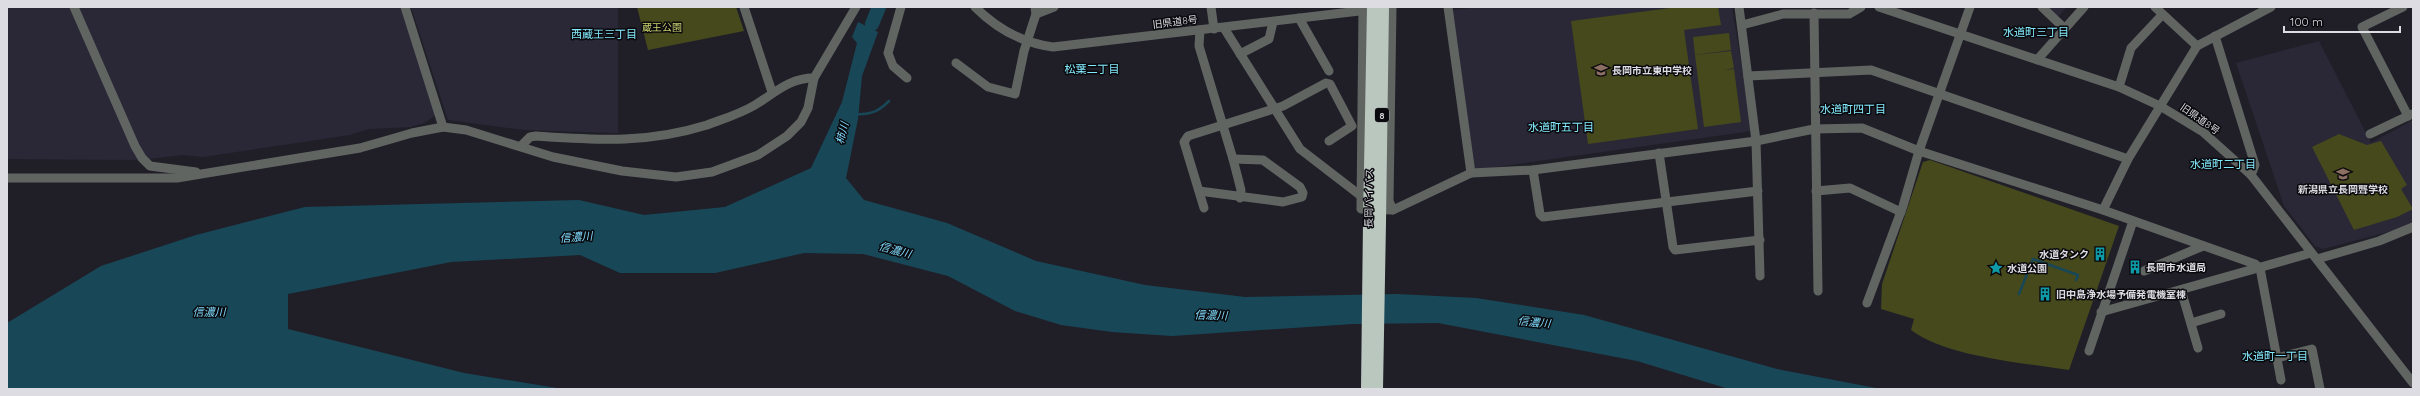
<svg xmlns="http://www.w3.org/2000/svg" width="2420" height="396" viewBox="0 0 2420 396" font-family="Quicksand,'Noto Sans JP',sans-serif">
	<style>
		.built { fill: #2a2836 }
		.green { fill: #46491c }
		.water { fill: #184858 }
		.lines { fill: none; stroke-linecap: round; stroke-linejoin: round }
		.stream { stroke: #184858; stroke-width: 2.5 }
		.river { stroke: #184858; stroke-width: 14 }
		.minor { stroke: #606562; stroke-width: 9 }
		.highway { stroke: #bac7bf; stroke-width: 12 }
		.highway-bridge { stroke: #bac7bf; stroke-width: 12 }
		.labels { text-anchor: middle; dominant-baseline: central; stroke-width: 3; stroke-linejoin: round; paint-order: stroke }
		.shield { fill: #0a090d; stroke: #9d9da2; stroke-width: 1 }
		.shield-label { font-size: 9px; font-weight: bold; fill: #dcdce2 }
		.street-label { font-size: 10px; fill: #dcdce2; stroke: #0a090d }
		.park-label { font-size: 10px; fill: #ccd36e; stroke: #0a090d }
		.poi-label { font-size: 10px; font-weight: bold; fill: #dcdce2; stroke: #0a090d; text-anchor: start }
		.neighbourhood-label { font-size: 11px; fill: #83eafd; stroke: #0a090d }
		.water-label { font-size: 11px; font-style: italic; fill: #7fdcfe; stroke: #0a090d }
	</style>
	<rect width="100%" height="100%" fill="#201f28"/>
	<!-- built -->
	<g class="built">
		<polygon points="7,7 401,7 436,115 424,123 411,127 369,129 350,135 203,157 183,155 139,160 7,159"/>
		<polygon points="411,7 618,7 618,133 524,130 448,120"/>
		<polygon points="1481,7 1732,7 1752,131 1475,170 1452,10"/>
		<polygon points="2048,7 2067,7 2058,17"/>
		<polygon points="2319,41 2371,143 2413,120 2413,222 2399,229 2323,249 2315,246 2284,206 2236,63"/>
	</g>
	<!-- green -->
	<g class="green">
		<polygon points="637,7 736,7 744,31 648,50"/>
		<polygon points="1678,7 1718,7 1721,25 1684,30 1698,129 1588,144 1571,21"/>
		<polygon points="1729,33 1731,50 1695,55 1693,37"/>
		<polygon points="1731,51 1734,68 1724,70 1734,69 1741,122 1704,127 1695,55"/>
		<polygon points="2339,134 2367,145 2381,141 2407,185 2401,189 2413,209 2397,217 2354,230 2312,147"/>
		<path d="M 1930,160 L 2119,226 L 2069,370 C 2024,363 1947,357 1911,330 L 1914,319 L 1881,309 L 1882,284 L 1923,162 Z"/>
	</g>
	<!-- water -->
	<polygon class="water" points="858,22 878,32 862,76 858,119 846,178 864,200 947,223 1036,261 1145,285 1245,297 1397,294 1476,298 1584,315 1777,369 1881,389 1729,389 1637,361 1438,323 1353,324 1172,336 1112,332 1061,325 1015,311 948,276 863,254 804,253 715,273 620,273 580,255 451,262 288,294 288,329 464,373 563,389 7,389 7,323 101,266 196,235 305,207 579,200 644,215 725,207 811,168 842,102 857,43 852,37"/>
	<g class="lines">
		<!-- stream -->
		<g class="stream">
			<path d="M 856,114 C 871,115 879,111 889,101"/>
			<polyline points="2019,294 2033,259 2078,275 2076,280"/>
		</g>
		<!-- river -->
		<polyline class="river" points="872,24 879,7"/>
		<!-- minor -->
		<g class="minor">
			<polyline points="74,7 135,146 142,158 150,166 196,172"/>
			<polyline points="405,7 443,127"/>
			<polyline points="744,7 772,92"/>
			<polyline points="901,7 888,53 893,66 907,78"/>
			<path d="M 975,7 C 997,29 1022,43 1053,47 L 1368,10"/>
			<polyline points="1211,7 1214,29"/>
			<polyline points="1363,7 1361,209 1393,210 1471,173 1533,170 1756,141 1814,129 1862,128 1919,151 2103,210 2255,264 2260,268 2281,380"/>
			<polyline points="1392,7 1389,201 1393,210"/>
			<polyline points="1448,7 1471,173"/>
			<polyline points="1739,7 1756,141 1760,276"/>
			<polyline points="1879,7 2119,87 2160,106 2203,132 2251,175 2413,383"/>
			<polyline points="2042,7 2064,28"/>
			<polyline points="2155,7 2197,46"/>
			<polyline points="2403,7 2362,27 2408,116"/>
			<polyline points="1814,13 1818,291"/>
			<polyline points="1036,14 1054,7"/>
			<polyline points="1299,18 1329,71"/>
			<polyline points="1742,25 1783,14 1849,14 1861,7"/>
			<polyline points="1224,28 1300,149 1361,196"/>
			<polyline points="1200,30 1199,46 1233,159 1241,190 1240,198"/>
			<polyline points="2215,36 2255,165 2251,175"/>
			<polyline points="1240,54 1269,39 1273,22"/>
			<polyline points="2037,60 2084,7"/>
			<polyline points="956,63 988,87 1015,94 1024,51 1036,14 1035,7"/>
			<polyline points="1748,76 1871,70 2128,159"/>
			<polyline points="2119,87 2131,48 2162,15"/>
			<polyline points="2370,134 2412,114"/>
			<path d="M 521,146 L 530,137 L 536,136 C 598,140 646,144 707,125 C 723,119 740,114 755,105 C 775,93 789,78 814,78"/>
			<polyline points="1659,153 1673,247 1675,250 1760,240"/>
			<polyline points="1533,170 1540,214 1543,217 1758,191"/>
			<polyline points="7,178 177,178 360,148 412,133 443,127 466,130 553,157 622,171 676,177 712,172 758,155 787,136 801,122 808,108 814,78 856,7"/>
			<polyline points="1199,191 1283,202 1302,197 1303,193 1300,187 1263,160 1233,159"/>
			<polyline points="1816,191 1850,188 1901,212"/>
			<polyline points="1204,208 1184,142 1188,136 1283,106 1326,83 1330,84 1352,126 1329,141"/>
			<polyline points="2103,210 2128,159 2197,46 2271,7"/>
			<polyline points="2317,259 2379,241 2413,227"/>
			<polyline points="2144,271 2203,246"/>
			<polyline points="2181,290 2198,348"/>
			<polyline points="1867,303 1903,206 1919,151 1970,7"/>
			<polyline points="2101,312 2311,253"/>
			<polyline points="2191,323 2221,314"/>
			<polyline points="2089,351 2133,221"/>
			<polyline points="2277,358 2312,349 2320,389"/>
		</g>
		<!-- highway -->
		<g class="highway">
			<polyline points="1367,389 1369,222"/>
			<polyline points="1377,389 1380,222"/>
		</g>
		<!-- highway-bridge -->
		<g class="highway-bridge">
			<polyline points="1369,222 1373,7"/>
			<polyline points="1380,222 1383,7"/>
		</g>
	</g>
	<!-- icons -->
	<defs>
		<g id="school-bare" transform="scale(1.08)"><path d="M0-5L7-2L0 1L-7-2ZM-4 1L0 2.5L4 1V4Q0 6-4 4Z" fill="#8d6e63" stroke="#0a090d" stroke-width="2.5" paint-order="stroke"/></g>
		<g id="building-bare" transform="scale(1.08)"><path d="M-4-6H4V6H1V3H-1V6H-4ZM-2.5-4.3h1.7v1.8h-1.7ZM.8-4.3h1.7v1.8H.8ZM-2.5-1h1.7V.8h-1.7ZM.8-1h1.7V.8H.8Z" fill="#0f9aa8" stroke="#0a090d" stroke-width="2.5" paint-order="stroke"/></g>
		<g id="sight-bare" transform="scale(1.08)"><path d="M0-6L1.8-2.2L6-1.7L2.9 1.2L3.7 5.4L0 3.3L-3.7 5.4L-2.9 1.2L-6-1.7L-1.8-2.2Z" fill="#0f9aa8" stroke="#0a090d" stroke-width="2.5" paint-order="stroke"/></g>
	</defs>
	<g fill-rule="evenodd">
		<use href="#school-bare" x="1601" y="70"/>
		<use href="#school-bare" x="2343" y="174"/>
		<use href="#building-bare" x="2100" y="254"/>
		<use href="#building-bare" x="2135" y="267"/>
		<use href="#sight-bare" x="1996" y="268"/>
		<use href="#building-bare" x="2045" y="294"/>
	</g>
	<g class="labels">
		<!-- shield labels -->
		<rect class="shield" x="1375" y="108" width="14" height="14" rx="3"/>
		<g class="shield-label">
			<text x="1382" y="115">8</text>
		</g>
		<!-- street labels -->
		<g class="street-label">
			<text transform="translate(1175 22) rotate(-7)">旧県道8号</text>
			<text transform="translate(2200 119) rotate(35)">旧県道8号</text>
			<text transform="translate(1369 198) rotate(-89)">長岡バイパス</text>
		</g>
		<!-- park labels -->
		<g class="park-label">
			<text x="662" y="27">蔵王公園</text>
		</g>
		<!-- poi labels -->
		<g class="poi-label">
			<text x="1612" y="70">長岡市立東中学校</text>
			<text x="2343" y="189" text-anchor="middle">新潟県立長岡聾学校</text>
			<text x="2089" y="254" text-anchor="end">水道タンク</text>
			<text x="2146" y="267">長岡市水道局</text>
			<text x="2007" y="268">水道公園</text>
			<text x="2056" y="294">旧中島浄水場予備発電機室棟</text>
		</g>
		<!-- neighbourhood labels -->
		<g class="neighbourhood-label">
			<text x="2036" y="32">水道町三丁目</text>
			<text x="604" y="34">西蔵王三丁目</text>
			<text x="1092" y="69">松葉二丁目</text>
			<text x="1853" y="109">水道町四丁目</text>
			<text x="1561" y="127">水道町五丁目</text>
			<text x="2223" y="164">水道町二丁目</text>
			<text x="2275" y="356">水道町一丁目</text>
		</g>
		<!-- water labels -->
		<g class="water-label">
			<text transform="translate(842 133) rotate(-75)">柿川</text>
			<text transform="translate(576 237) rotate(-4)">信濃川</text>
			<text transform="translate(895 250) rotate(15)">信濃川</text>
			<text x="209" y="312">信濃川</text>
			<text transform="translate(1211 315) rotate(2)">信濃川</text>
			<text transform="translate(1534 322) rotate(6)">信濃川</text>
		</g>
	</g>
	<!-- border -->
	<rect width="2420" height="396" fill="none" stroke="#dcdce2" stroke-width="16"/>
	<!-- scale -->
	<path d="M2284 26v6h116v-6" fill="none" stroke="#dcdce2" stroke-width="2"/>
	<text x="2290" y="26" font-size="12" fill="#dcdce2" stroke="#0a090d" stroke-width="3" paint-order="stroke">100 m</text>
</svg>
